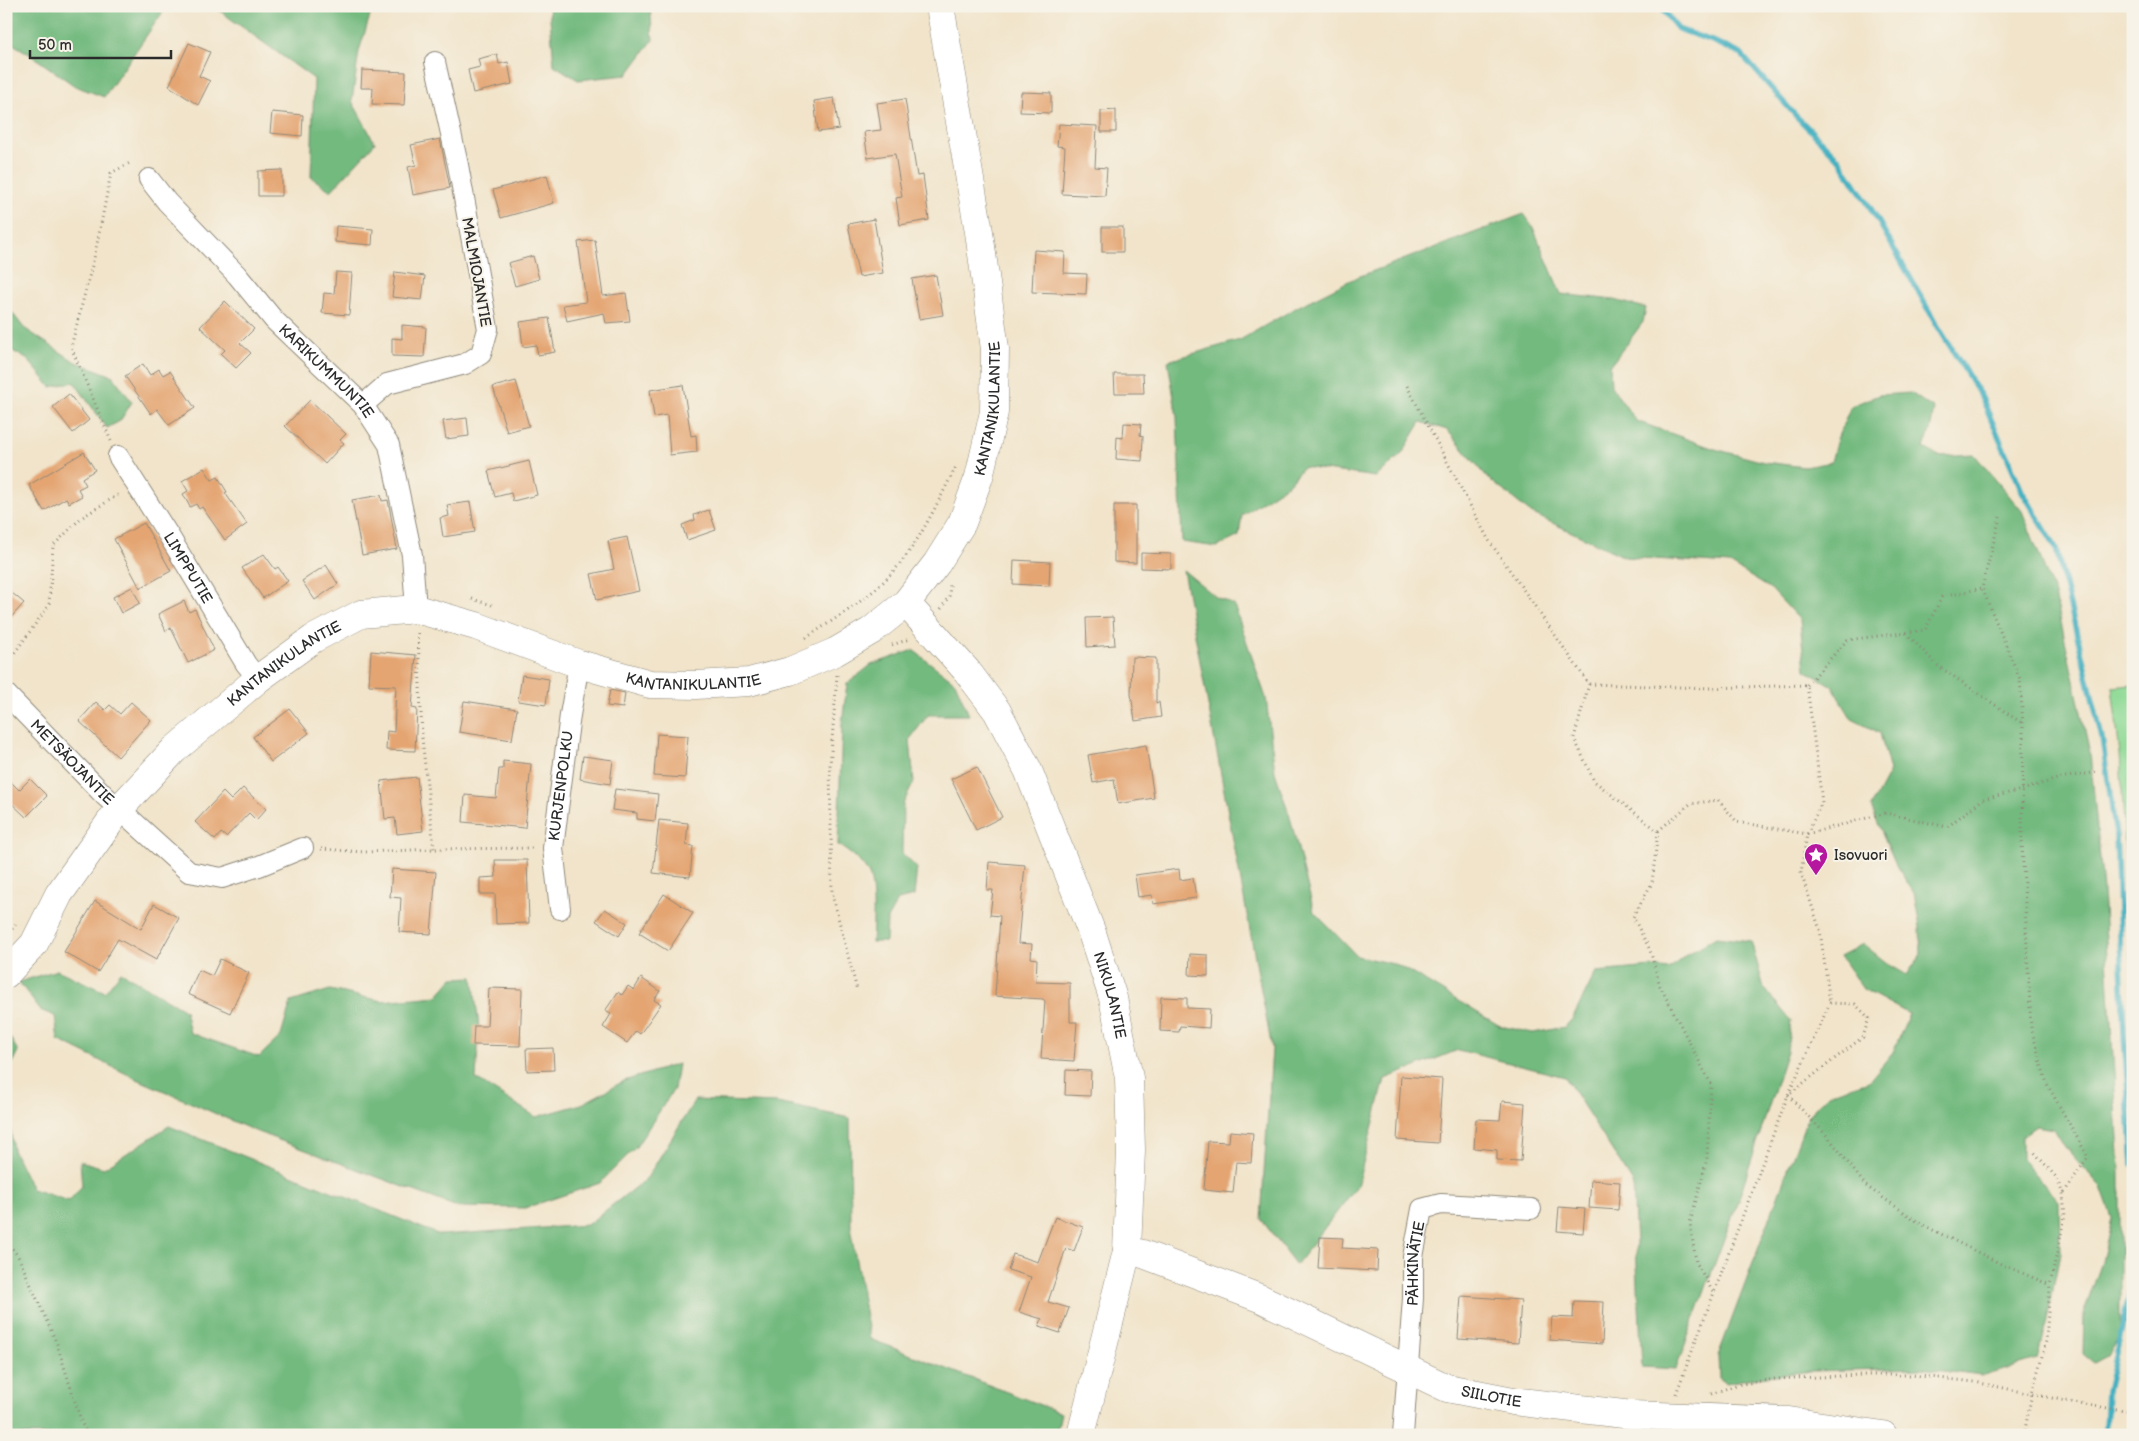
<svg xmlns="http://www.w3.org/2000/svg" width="2139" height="1441" viewBox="0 0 2139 1441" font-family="'Balsamiq Sans',sans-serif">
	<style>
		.green { fill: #8fda96; stroke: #5d8260 }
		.forest { fill: #73ba7f; stroke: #4f7255 }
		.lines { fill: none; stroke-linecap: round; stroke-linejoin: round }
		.stream { stroke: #43b0c1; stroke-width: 5.5 }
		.building { fill: #e4a572 }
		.street-casing { stroke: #8e887a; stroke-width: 22 }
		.secondary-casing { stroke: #8e887a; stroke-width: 29 }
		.path { stroke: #8e887a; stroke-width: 3; stroke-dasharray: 1 4; stroke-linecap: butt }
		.street { stroke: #fff; stroke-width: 20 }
		.secondary { stroke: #fff; stroke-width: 28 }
		.labels { text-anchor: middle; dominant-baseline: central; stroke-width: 4; stroke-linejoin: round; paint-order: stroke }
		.street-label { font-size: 15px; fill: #2b2b2b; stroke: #f7f3e8 }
		.poi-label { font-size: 15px; fill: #2b2b2b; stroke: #f7f3e8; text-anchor: start }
	</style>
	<rect width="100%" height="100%" fill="#f7f3e8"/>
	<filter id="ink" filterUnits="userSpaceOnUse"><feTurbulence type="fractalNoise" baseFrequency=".02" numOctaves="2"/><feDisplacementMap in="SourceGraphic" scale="10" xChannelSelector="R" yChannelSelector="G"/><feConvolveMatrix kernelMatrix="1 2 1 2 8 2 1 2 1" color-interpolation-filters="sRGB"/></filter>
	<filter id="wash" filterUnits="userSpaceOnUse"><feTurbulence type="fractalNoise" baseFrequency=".0096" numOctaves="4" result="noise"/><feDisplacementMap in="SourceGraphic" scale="20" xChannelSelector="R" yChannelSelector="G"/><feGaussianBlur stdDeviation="1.12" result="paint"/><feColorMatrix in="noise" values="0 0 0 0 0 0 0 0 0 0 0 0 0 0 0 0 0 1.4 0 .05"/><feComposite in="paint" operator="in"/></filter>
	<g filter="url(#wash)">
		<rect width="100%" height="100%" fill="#f1e4ca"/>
		<!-- green -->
		<polygon class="green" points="2133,685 2133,991 2120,754 2112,687"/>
		<!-- forest -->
		<g class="forest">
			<polygon points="6,6 167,6 104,97 75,86 28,53 6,40"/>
			<polygon points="213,6 373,6 359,51 352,101 375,143 331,191 311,177 314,79"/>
			<polygon points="549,6 650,6 653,40 627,75 578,80 554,65"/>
			<polygon points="1524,214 1532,225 1561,294 1614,300 1646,308 1643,322 1610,366 1611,386 1636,421 1715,449 1764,462 1805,467 1831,462 1837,439 1851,406 1879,395 1911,393 1934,409 1930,431 1924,448 1939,456 1974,454 2022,511 2055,595 2090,753 2103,890 2120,1172 2120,1334 2107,1356 2094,1363 2083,1354 2084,1312 2102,1262 2112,1218 2101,1187 2065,1147 2054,1129 2036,1126 2022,1136 2022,1159 2059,1202 2060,1253 2047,1321 2037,1359 1981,1376 1921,1368 1812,1371 1758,1377 1726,1383 1719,1378 1718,1356 1808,1116 1828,1094 1869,1081 1893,1052 1909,1014 1863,989 1840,956 1863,944 1888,964 1907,975 1921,954 1920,927 1914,893 1897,867 1871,807 1890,771 1880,733 1852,719 1832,686 1805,670 1800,620 1771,589 1730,564 1625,557 1531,513 1489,479 1447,430 1421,422 1402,454 1376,477 1303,467 1287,485 1242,515 1239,536 1217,547 1182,542 1177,417 1168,361 1240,340 1301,305 1355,278"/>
			<polygon points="6,305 24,328 74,361 113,376 132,402 120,421 107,428 74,382 51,387 28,360 6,347"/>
			<polygon points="1183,570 1216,597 1234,605 1266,698 1275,772 1290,817 1314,912 1357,956 1398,965 1500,1026 1533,1033 1565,1027 1573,1018 1596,972 1651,967 1669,969 1686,955 1716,937 1751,941 1764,988 1791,1021 1787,1051 1739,1198 1676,1369 1642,1367 1633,1183 1565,1077 1458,1050 1385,1079 1357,1186 1296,1265 1261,1219 1272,1049"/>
			<path d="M 913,650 L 955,682 L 969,715 L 928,715 L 910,739 L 914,782 L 903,804 L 902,853 L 917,868 L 914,896 L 898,900 L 887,919 L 886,942 L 872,942 C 873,926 875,889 869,875 C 863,862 850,853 838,845 L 842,723 L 847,684 L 871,665 Z"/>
			<polygon points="57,970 105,992 121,972 185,1010 190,1033 259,1057 281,1036 291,1002 330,990 382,1001 437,996 453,978 473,977 479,1027 476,1079 536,1117 582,1104 624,1081 678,1064 674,1089 636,1147 600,1183 525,1208 457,1207 255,1131 137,1079 58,1040 55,1016 40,1010 19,982"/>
			<polygon points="6,1031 18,1051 7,1073 9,1115 13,1150 32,1189 69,1201 82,1186 80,1161 104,1168 169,1126 440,1235 587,1225 647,1178 695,1100 777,1103 850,1118 851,1233 870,1339 1061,1413 1056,1435 6,1435"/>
		</g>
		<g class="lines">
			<!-- stream -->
			<g class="stream">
				<polyline points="1659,6 1678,29 1715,42 1741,54 1796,116 1839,159 1875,215 1937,325 1982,398 2022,491 2056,548 2102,738 2116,836 2124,1035 2133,1164"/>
				<polyline points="2105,1428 2107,1392 2133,1279"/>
			</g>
		</g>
		<g id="blocks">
			<!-- building -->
			<g class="building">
				<polygon points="189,43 210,52 199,76 210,81 198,105 169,86"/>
				<polygon points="497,54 499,64 508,62 512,84 473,93 468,70 480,67 478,59"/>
				<polygon points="362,70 406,72 404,105 372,104 373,88 361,88"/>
				<polygon points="1021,92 1051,93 1051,113 1020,112"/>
				<polygon points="834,98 839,129 818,132 814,101"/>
				<polygon points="905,99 917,176 923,175 929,220 900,225 896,198 902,197 895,154 868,158 864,132 881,130 877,103"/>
				<polygon points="1116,110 1116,132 1101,132 1101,111"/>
				<polygon points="272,112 303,115 302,136 270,133"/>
				<polygon points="1059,124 1097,126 1095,167 1107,168 1105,196 1062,194 1065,147 1057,146"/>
				<polygon points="440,139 450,188 413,195 408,167 416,165 411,145"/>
				<polygon points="282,170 282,196 258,196 258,171"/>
				<polygon points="547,175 554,203 501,218 493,190"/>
				<polygon points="874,219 883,273 859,277 848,224"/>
				<polygon points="336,226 373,229 372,245 335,242"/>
				<rect x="1102" y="227" width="21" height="25"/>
				<polygon points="595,240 603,296 626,293 630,321 606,323 604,313 567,321 563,305 586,302 578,242"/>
				<polygon points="1034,250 1065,252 1064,273 1087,274 1086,294 1032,292"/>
				<polygon points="533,256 539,279 515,286 508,263"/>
				<polygon points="336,272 352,273 349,315 322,313 324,293 334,294"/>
				<polygon points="395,272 425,276 422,300 392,297"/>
				<polygon points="936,275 943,315 919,319 912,279"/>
				<polygon points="225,301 254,329 240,343 251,353 236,368 221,354 225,350 200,327"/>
				<polygon points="549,318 555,352 538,355 536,345 523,347 520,322"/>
				<polygon points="402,325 426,327 424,357 392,356 392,338 402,339"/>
				<polygon points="143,364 150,375 159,369 163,375 170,371 195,408 169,425 157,409 151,414 125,376"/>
				<polygon points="1114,374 1143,374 1144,393 1115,393"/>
				<polygon points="516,381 529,426 507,432 493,387"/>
				<polygon points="683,385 691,436 696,435 697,452 670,455 667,415 654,417 650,390"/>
				<polygon points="69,394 89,420 73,433 53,407"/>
				<polygon points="310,400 346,434 340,440 344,443 325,464 285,426"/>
				<polygon points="467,418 469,436 446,439 443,421"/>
				<polygon points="1124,423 1141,424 1140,435 1143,436 1142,461 1116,459 1117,437 1123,438"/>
				<polygon points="84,452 95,470 82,478 86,485 78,489 82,496 69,503 66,498 44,511 29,485"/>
				<polygon points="529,461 537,495 513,501 511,493 495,497 488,471"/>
				<polygon points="204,468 212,480 218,477 227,492 225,493 247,524 225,540 202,507 199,509 196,504 190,507 183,494 188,491 182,481"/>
				<polygon points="381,495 382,501 388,500 397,549 362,555 352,500"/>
				<polygon points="470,502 475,532 443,537 440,518 449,516 447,505"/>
				<polygon points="1114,505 1136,505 1136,563 1114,562"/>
				<polygon points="709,510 716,530 687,540 682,525 695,520 694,515"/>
				<polygon points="144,523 171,571 140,588 114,539"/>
				<polygon points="627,537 639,591 597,600 591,574 614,569 608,541"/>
				<polygon points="1141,553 1171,554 1171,569 1141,568"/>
				<polygon points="264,554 275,569 278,567 288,581 263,598 242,568"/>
				<polygon points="1014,560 1050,562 1049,586 1013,584"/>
				<polygon points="326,565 338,584 315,600 302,581"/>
				<polygon points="132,587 140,603 121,613 113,597"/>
				<polygon points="6,588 24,603 6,623"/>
				<polygon points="184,601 189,612 195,609 214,650 188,663 171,628 166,631 158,614"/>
				<polygon points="1113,617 1115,645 1087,647 1086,618"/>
				<polygon points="371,651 416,655 412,708 417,709 415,751 386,750 387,731 394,732 396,686 369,685"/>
				<polygon points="1132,657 1156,658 1156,703 1159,702 1161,717 1135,721 1131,694"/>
				<polygon points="522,675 549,679 546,705 518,701"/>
				<polygon points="610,690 625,693 623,708 607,706"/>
				<polygon points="464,701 517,709 512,740 459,732"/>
				<polygon points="96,702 105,710 110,705 120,714 131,702 151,720 118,757 79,721"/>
				<polygon points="290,709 309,733 271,762 253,737"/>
				<polygon points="657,734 688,736 685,778 654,776"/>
				<polygon points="1146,745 1154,798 1118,804 1114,779 1093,783 1088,755"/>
				<polygon points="583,756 613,760 610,784 580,779"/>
				<polygon points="503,761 531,764 525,828 463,822 465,795 496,798 499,769 503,769"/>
				<polygon points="977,767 1002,817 976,830 951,779"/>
				<polygon points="6,777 19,790 30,779 47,796 26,817 6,798"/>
				<polygon points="417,777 423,831 397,834 395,818 385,819 381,781"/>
				<polygon points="243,788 266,809 256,820 249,813 226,837 221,833 215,840 195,822 223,792 231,800"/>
				<polygon points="615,789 658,794 655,821 637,819 637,813 612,810"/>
				<polygon points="659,820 688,823 686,845 693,846 690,877 653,873"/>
				<polygon points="495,860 527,860 529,923 496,924 495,894 480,894 480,878 496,877"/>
				<polygon points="989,862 1025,865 1018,943 1032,944 1031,958 1037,959 1036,982 1070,983 1070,1022 1077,1022 1074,1061 1041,1059 1045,1001 1043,999 995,996 1000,916 990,915 993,890 987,890"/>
				<polygon points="392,869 436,872 431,934 399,932 401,898 390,897"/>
				<polygon points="1179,869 1180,880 1193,878 1196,898 1153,904 1152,895 1138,897 1135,875"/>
				<polygon points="664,894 693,913 668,951 639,933"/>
				<polygon points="95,901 141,929 154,904 179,918 156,960 118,939 98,972 64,952"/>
				<polygon points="605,909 627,923 619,936 596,921"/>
				<polygon points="1190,954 1208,955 1208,976 1189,975"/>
				<polygon points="220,959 249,973 230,1013 188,994 199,970 212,976"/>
				<polygon points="641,978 660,991 654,1000 661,1004 640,1034 636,1031 627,1043 603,1027 611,1014 605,1011 618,992 622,995 628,986 634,990"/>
				<polygon points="489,988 522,989 520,1046 473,1045 474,1026 487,1026"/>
				<polygon points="1161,997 1187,998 1187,1008 1210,1009 1209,1028 1180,1026 1179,1032 1160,1031"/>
				<polygon points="553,1048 554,1070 527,1071 526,1049"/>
				<polygon points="1066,1070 1091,1071 1090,1096 1065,1095"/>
				<polygon points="1401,1076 1442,1079 1438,1143 1397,1140"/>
				<polygon points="1502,1101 1525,1103 1521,1161 1497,1160 1497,1150 1474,1148 1476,1119 1500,1120"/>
				<polygon points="1230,1131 1253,1133 1251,1163 1236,1162 1233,1193 1204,1190 1208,1141 1229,1142"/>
				<polygon points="1591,1180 1620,1182 1618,1210 1589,1208"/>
				<polygon points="1559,1207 1585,1209 1583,1233 1557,1231"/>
				<polygon points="1055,1217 1083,1227 1074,1251 1066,1248 1048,1302 1069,1308 1060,1333 1039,1326 1042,1319 1019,1312 1031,1277 1008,1270 1013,1254 1038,1262"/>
				<polygon points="1320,1237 1343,1238 1342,1248 1378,1250 1377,1271 1318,1268"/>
				<polygon points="1461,1296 1521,1300 1518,1343 1458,1339"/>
				<polygon points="1574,1301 1604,1302 1602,1344 1550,1340 1552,1317 1573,1318"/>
			</g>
		</g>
	</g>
	<g filter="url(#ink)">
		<use href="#blocks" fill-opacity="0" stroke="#8e887a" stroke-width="1"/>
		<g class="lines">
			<!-- street casing -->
			<g class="street-casing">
				<g id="street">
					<path id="s1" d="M 149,179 L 167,202 L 237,275 L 274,320 L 363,405 L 389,445 L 412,555 L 416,609"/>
					<polyline points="363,405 387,384 465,364 481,354 488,329 458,165 435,62"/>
					<path id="s2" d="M 118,456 L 169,536 L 246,664 L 258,679"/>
					<path id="s3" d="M 6,694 L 105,796 L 189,872 L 222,878 L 259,866 L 303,848"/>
					<path id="s4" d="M 560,909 L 553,848 L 570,715 L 579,664"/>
					<path id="s5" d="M 1403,1435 L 1413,1298 L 1413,1257 L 1422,1209 L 1441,1204 L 1531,1209"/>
				</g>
			</g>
			<!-- secondary casing -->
			<g class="secondary-casing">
				<g id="secondary">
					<path id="s6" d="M 906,603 L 967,671 L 997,711 L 1028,770 L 1092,933 L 1113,998 L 1129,1078 L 1131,1150 L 1127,1251 L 1081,1435"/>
					<path id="s7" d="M 6,974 L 34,944 L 59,894 L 120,808 L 174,750 L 258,679 L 313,639 L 361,614 L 416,609 L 476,626 L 579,664 L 650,684 L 696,685 L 749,682 L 790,671 L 835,652 L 871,631 L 906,603 L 937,563 L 962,523 L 979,477 L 994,412 L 995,349 L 979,232 L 940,6"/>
					<path id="s8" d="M 1127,1251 L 1143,1254 L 1262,1299 L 1447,1388 L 1513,1401 L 1632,1415 L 1789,1421 L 1883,1435"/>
				</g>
			</g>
			<!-- path -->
			<g class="path">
				<polyline points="1407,386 1488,539 1589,684 1709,688 1807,685 1822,802 1807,834 1801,873 1820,930 1830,1003"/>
				<polyline points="111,441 71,347 95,254 111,173 130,163"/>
				<polyline points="2000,517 1982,588 2020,679 2023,725 2022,843 2031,1028 2047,1084 2088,1157 2063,1194"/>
				<polyline points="472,599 492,605"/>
				<polyline points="941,609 949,596 950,585"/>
				<polyline points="418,633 422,738 434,849"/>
				<polyline points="1906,633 1937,665 2023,724"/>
				<path d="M 806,638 C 834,619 866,601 889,576 C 919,545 937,503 957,465"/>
				<polyline points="892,645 910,639"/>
				<polyline points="6,665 49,605 53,546 81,518 121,493"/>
				<polyline points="837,675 830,766 832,894 857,990"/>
				<polyline points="1589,684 1574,738 1594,781 1658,831 1690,804 1718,800 1737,822 1807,834 1886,813 1947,827 1983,799 2022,790 2060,778 2098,772"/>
				<polyline points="1807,685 1847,640 1925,630 1942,597 1982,588"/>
				<polyline points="1658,831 1652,883 1633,917 1650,950 1660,986 1711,1084 1707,1159 1690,1223 1696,1262 1714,1294"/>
				<polyline points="321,849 364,852 434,849 535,848"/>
				<polyline points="6,937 18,921"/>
				<polyline points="6,1241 18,1256 57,1344 82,1424 88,1435"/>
				<polyline points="1676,1394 1788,1095 1830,1003 1855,1004 1869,1018 1863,1037 1788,1095 1829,1138 1866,1186 1921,1224 1999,1263 2050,1285"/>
				<polyline points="1711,1394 1736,1385 1774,1379 1862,1375 1911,1375 1975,1382 2085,1405 2133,1411"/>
				<polyline points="2024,1435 2032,1393 2046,1341 2050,1285 2065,1216 2063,1194 2056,1177 2034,1152"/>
			</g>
			<!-- street -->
			<use href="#street" class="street"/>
			<!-- secondary -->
			<use href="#secondary" class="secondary"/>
		</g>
	</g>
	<!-- icons -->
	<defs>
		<g id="sight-pin" transform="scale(1.25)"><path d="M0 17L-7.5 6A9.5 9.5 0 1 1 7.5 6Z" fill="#b5179e" stroke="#f7f3e8"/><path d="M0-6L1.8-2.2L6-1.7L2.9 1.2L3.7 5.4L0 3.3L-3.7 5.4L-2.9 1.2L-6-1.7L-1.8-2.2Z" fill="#fff"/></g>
	</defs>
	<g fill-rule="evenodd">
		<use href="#sight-pin" x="1816" y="855"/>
	</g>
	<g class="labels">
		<!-- street labels -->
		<g class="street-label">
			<text transform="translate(476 272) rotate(80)">MALMIOJANTIE</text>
			<text stroke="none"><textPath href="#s1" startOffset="262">KARIKUMMUNTIE</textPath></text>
			<text stroke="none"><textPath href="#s7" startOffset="1308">KANTANIKULANTIE</textPath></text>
			<text stroke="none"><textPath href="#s2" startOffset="132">LIMPPUTIE</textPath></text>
			<text stroke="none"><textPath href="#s7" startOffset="422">KANTANIKULANTIE</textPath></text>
			<text stroke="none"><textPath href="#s7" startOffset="858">KANTANIKULANTIE</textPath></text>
			<text stroke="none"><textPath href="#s3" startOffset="95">METSÄOJANTIE</textPath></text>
			<text stroke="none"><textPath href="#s4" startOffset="124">KURJENPOLKU</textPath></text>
			<text stroke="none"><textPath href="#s6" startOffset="448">NIKULANTIE</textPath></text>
			<text stroke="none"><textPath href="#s5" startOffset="172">PÄHKINÄTIE</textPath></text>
			<text stroke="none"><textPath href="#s8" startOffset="394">SIILOTIE</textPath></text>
		</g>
		<!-- poi labels -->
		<g class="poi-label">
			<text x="1834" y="855">Isovuori</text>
		</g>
	</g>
	<!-- margin -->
	<rect width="2139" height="1441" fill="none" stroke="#f7f3e8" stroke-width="25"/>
	<!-- scale -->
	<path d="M30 50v8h141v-8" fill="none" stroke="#2b2b2b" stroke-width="2.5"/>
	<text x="38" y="50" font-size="15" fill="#2b2b2b" stroke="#f7f3e8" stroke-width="4" paint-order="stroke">50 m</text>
</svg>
